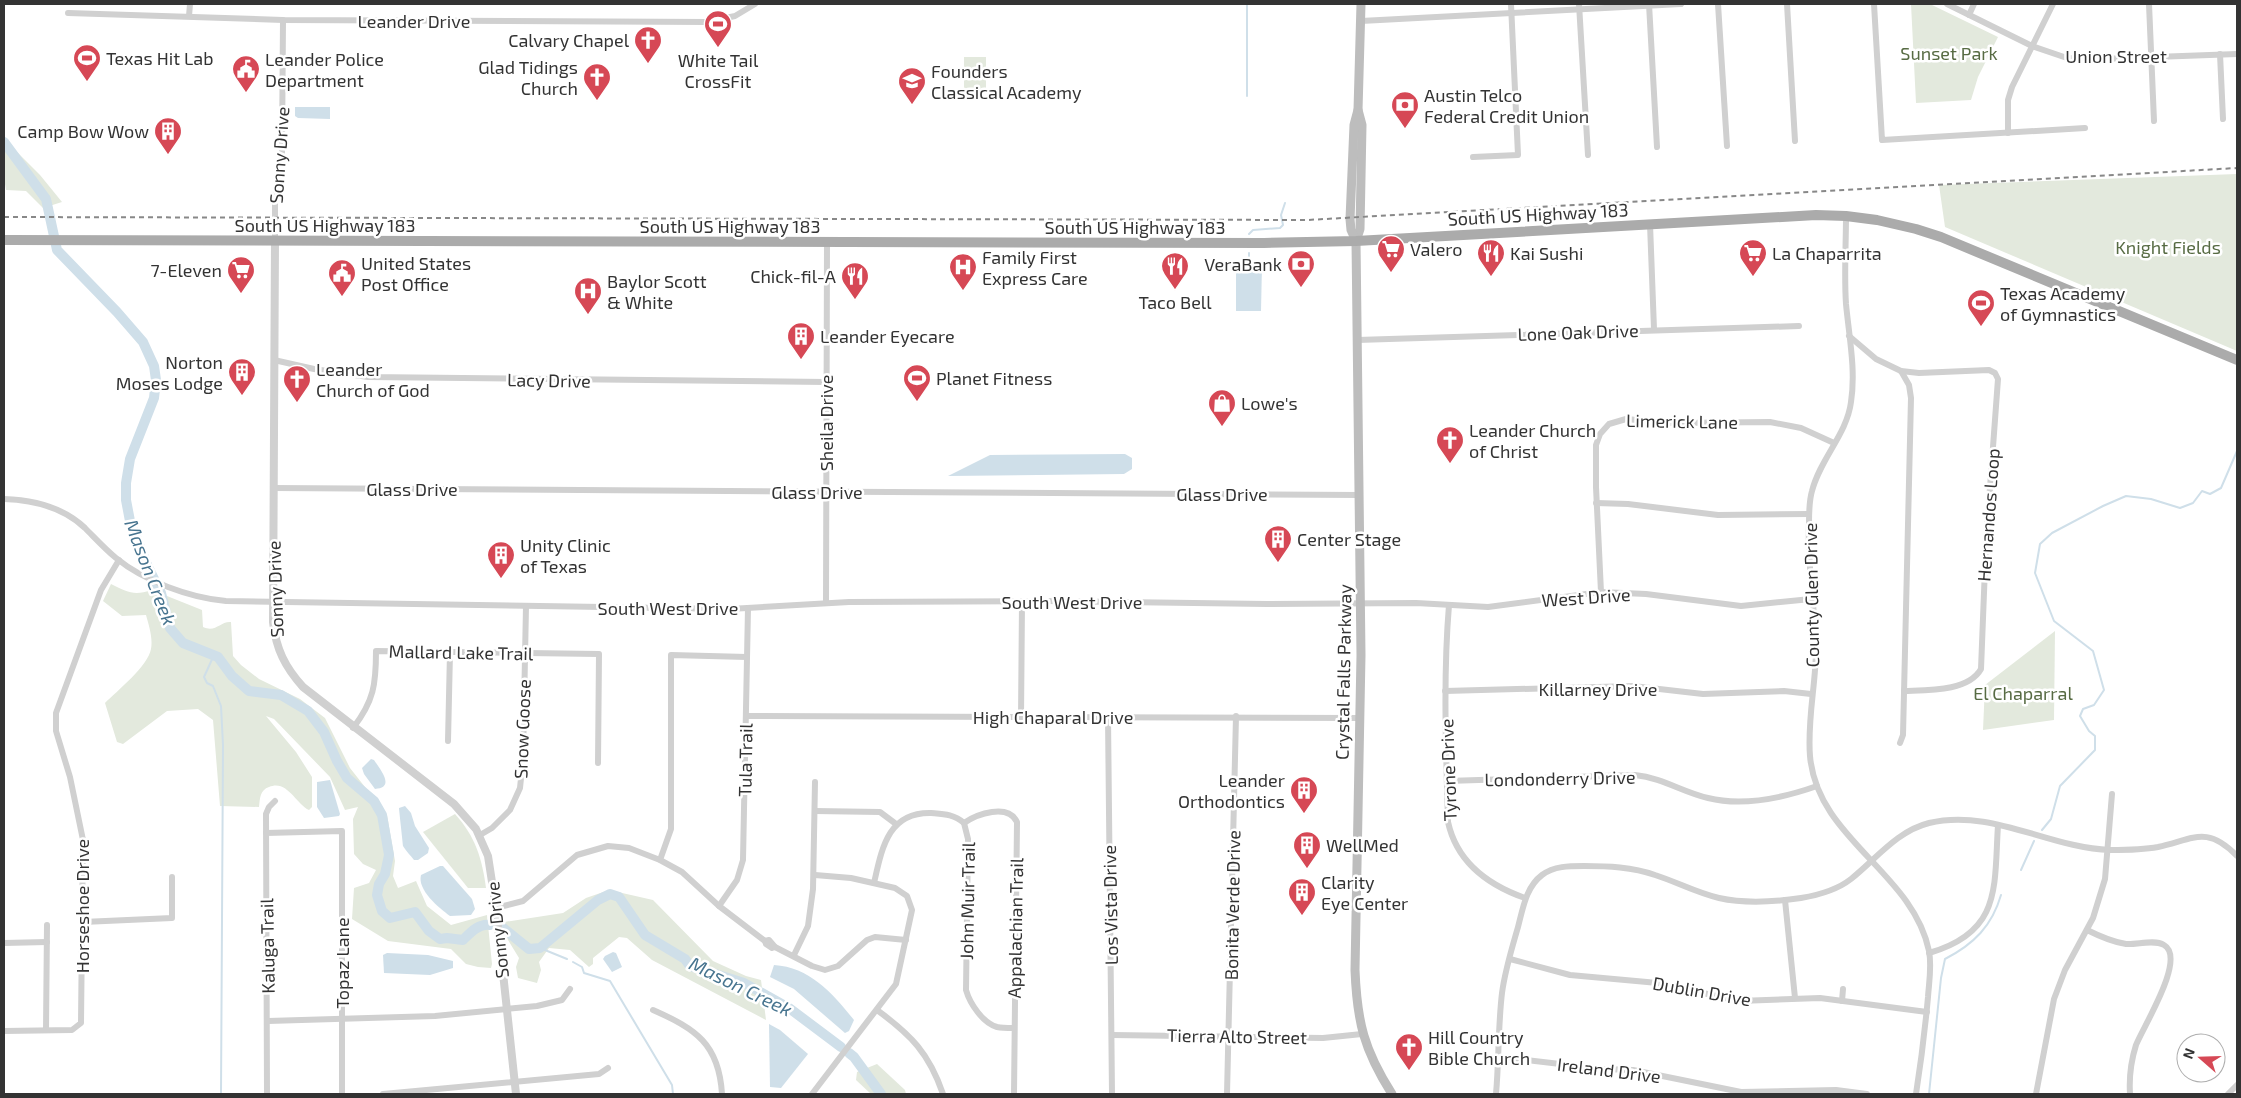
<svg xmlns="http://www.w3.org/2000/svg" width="2241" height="1098" viewBox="0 0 2241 1098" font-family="'Exo 2',sans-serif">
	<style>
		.green { fill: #e3e9dd }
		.water { fill: #cfdfe9 }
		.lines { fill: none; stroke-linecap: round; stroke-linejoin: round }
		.stream { stroke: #cfdfe9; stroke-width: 2 }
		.river { stroke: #cfdfe9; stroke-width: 10 }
		.minor { stroke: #d0d0d0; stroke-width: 6 }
		.tertiary { stroke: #d0d0d0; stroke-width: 8 }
		.secondary { stroke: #bdbdbd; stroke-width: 9 }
		.primary { stroke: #ababab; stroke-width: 10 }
		.rail { stroke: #888; stroke-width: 2; stroke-dasharray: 5 4; stroke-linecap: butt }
		.labels { text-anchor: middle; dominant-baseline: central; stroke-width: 5; stroke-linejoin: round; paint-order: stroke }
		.street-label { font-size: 18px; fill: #333; stroke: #fff }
		.poi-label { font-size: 18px; fill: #333; stroke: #fff; text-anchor: start }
		.park-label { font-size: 18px; fill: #576b43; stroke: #fff }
		.water-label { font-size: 19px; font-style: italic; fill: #47748f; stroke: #fff }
	</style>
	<rect width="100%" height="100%" fill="#fff"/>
	<!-- green -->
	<g class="green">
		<polygon points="1911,4 1930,4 1998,37 1978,77 1971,100 1916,103"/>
		<rect x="964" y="57" width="22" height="32"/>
		<polygon points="4,139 40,175 62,202 43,208 26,191 6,190 4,178"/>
		<polygon points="2237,174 2237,351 1945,227 1939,185"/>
		<path d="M 111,584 C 128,592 133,596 152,590 L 202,610 L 203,627 C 216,633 220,621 231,622 L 233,656 L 241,665 L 259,679 L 300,699 L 325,718 L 350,768 L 387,815 L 395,861 L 393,876 L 398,888 L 416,881 L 427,906 L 451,925 L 487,915 L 492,964 L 491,968 L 478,967 L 466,964 L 451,949 L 388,941 L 352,919 L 354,888 L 369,883 L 376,870 L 363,864 L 354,854 L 353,819 L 358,807 L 345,810 L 330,777 L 274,719 L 266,716 L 296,752 L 312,777 L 312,807 L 309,810 C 296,804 287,779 269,787 C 260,790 260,798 259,807 L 220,806 L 213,720 L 198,709 L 167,711 L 123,744 L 117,742 L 105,703 C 117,691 148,666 151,649 C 153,638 149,626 146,615 L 122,616 L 103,601 Z"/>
		<polygon points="2055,631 2054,720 1983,730 1985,685"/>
		<path d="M 455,814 C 475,836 482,858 486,888 L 468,888 L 423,832 Z"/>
		<polygon points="609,890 653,900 713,961 746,976 761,980 766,1020 652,960 627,938 619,937 593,958 593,964 589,967 570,950 549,948 539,962 541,970 537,983 518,978 516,967 519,958 505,935 504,922 563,913 586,898"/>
		<polygon points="877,1064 905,1090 906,1094 871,1094 856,1080 857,1072"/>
	</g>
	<!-- water -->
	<g class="water">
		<polygon points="295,107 330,107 330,119 298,118 295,116"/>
		<polygon points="1236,265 1262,265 1261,311 1236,311"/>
		<polygon points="1125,454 1132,458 1132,469 1124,474 948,476 990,455"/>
		<path d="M 371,759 L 374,760 C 380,769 396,788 375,789 L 364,774 L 362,768 Z"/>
		<polygon points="330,780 340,814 339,816 324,818 317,807 317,782"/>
		<path d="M 405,806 L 411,813 L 415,826 L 429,848 L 428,853 L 418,860 L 414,860 C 411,856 406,851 403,846 C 403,844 399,810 399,808 Z"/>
		<path d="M 440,866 L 443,866 L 472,899 L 475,909 L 471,915 L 450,916 C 439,908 417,890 421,875 Z"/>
		<polygon points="613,952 616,953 622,967 612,972 603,959 605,956"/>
		<polygon points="387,953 428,955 453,961 453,968 430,975 384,973 383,955"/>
		<path d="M 774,965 C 810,967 833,994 854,1020 L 849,1031 L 845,1033 L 794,989 L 770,977 Z"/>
		<polygon points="769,1024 780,1030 808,1054 781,1088 770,1087"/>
	</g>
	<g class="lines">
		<!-- stream -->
		<g class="stream">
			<polyline points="1247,96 1247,4"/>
			<polyline points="1249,234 1253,230 1280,228 1283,225 1281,215 1285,203"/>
			<polyline points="1249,263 1249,253"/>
			<polyline points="214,655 204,677 207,683 213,686 221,706 223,745 221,1094"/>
			<polyline points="2042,830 2051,819 2060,786 2095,750 2095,736 2089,731 2080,716 2083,709 2094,705 2104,690 2093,651 2054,621 2035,573 2040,544 2052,533 2103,506 2126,496 2151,499 2180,508 2193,503 2202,491 2210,494 2221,488 2237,451"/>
			<polyline points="2021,870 2034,841"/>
			<polyline points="540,948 567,959"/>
			<polyline points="573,962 582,967 584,973 610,981 672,1085 673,1094"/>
			<path d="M 1929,1094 L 1941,978 L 1945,959 C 1974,944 1992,926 2001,895"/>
		</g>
		<!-- river -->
		<g class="river">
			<path d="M 4,142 L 46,199 L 57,250 L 117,312 L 143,342 L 154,366 L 156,380 L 154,398 L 130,459 L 126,483 L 126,500 L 130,521 L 147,565 L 161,593 L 170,628 L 183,643 L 218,657 L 232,676 L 249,691 L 281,695 L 308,711 L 324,732 L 337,761 L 347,778 L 374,801 L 382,815 L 389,855 L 385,874 L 379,884 L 377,895 L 382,911 L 390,918 L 415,912 L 429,931 L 440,939 L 447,938 L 463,940 C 470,933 479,923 490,925"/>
			<polyline points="503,928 529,949 540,948 598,900 610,894 619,897 645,935 685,959 690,966 744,983 789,1008 841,1047"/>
			<polyline points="849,1053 854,1057 881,1094"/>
		</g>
		<!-- minor -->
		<g class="minor">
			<polyline points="1579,4 1588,155"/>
			<polyline points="1649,4 1657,147"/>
			<polyline points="1718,4 1727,146"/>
			<polyline points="1787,4 1795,141"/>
			<polyline points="1874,4 1882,140 2085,128"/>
			<polyline points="1947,4 2032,46 2067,58 2100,59 2237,54"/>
			<polyline points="2149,4 2154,121"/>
			<polyline points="68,13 283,20 707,22 735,16 755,4"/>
			<polyline points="1969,15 1974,4"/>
			<polyline points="189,16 190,4"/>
			<polyline points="1361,21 1681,4"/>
			<polyline points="2220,54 2223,119"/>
			<polyline points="2008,133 2008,100 2012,87 2053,4"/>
			<polyline points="1473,157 1518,155 1511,4"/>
			<path d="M 1846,216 C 1846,245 1844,275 1846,304 C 1849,336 1856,370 1851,402 C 1847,434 1820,459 1812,491 C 1809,501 1809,513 1809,523 C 1807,566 1815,607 1816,649 C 1816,684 1807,720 1810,756 C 1817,839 1913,872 1929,951 C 1932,966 1929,982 1928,997 C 1925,1030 1921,1062 1916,1094"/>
			<polyline points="1650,224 1654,329"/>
			<polyline points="275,241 275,198 281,169 282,152 283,20"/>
			<polyline points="1849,336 1876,359 1901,371 1909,385 1911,398 1903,735 1900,743"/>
			<polyline points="1357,340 1799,326"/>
			<polyline points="274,360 314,369 368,377 826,382"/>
			<path d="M 1901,371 L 1919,373 L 1989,370 L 1995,373 L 1998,379 L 1986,542 L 1981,669 C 1968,692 1926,690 1904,691"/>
			<polyline points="273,488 1360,495"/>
			<path d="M 4,499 C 34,500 63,507 85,528 C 95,538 105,549 116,558 C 144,581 190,598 226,601 L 730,609 L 849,602 L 1047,601 L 1267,604 L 1416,603 L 1488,607 L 1601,592 L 1646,594 L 1741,606 L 1811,599"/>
			<polyline points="1596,503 1628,504 1718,515 1809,514"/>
			<polyline points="1601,592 1596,487 1596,445 1600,434 1609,424 1626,419 1672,423 1770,422 1801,428 1834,443"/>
			<polyline points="826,603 827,243"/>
			<path d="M 1449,605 C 1443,677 1446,750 1448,822 C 1457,863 1488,885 1525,898"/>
			<polyline points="1445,691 1633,686 1703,694 1784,691 1811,694"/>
			<polyline points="746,716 1359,718"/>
			<polyline points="1108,717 1112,1094"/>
			<polyline points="1021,718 1022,602"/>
			<path d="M 353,728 C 374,701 376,684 376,651 L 599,654 L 598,763"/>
			<polyline points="448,741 450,652"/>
			<path d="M 1447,781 L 1635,775 C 1663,778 1682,792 1708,798 C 1744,807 1783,798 1817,786"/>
			<polyline points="815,811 880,812 896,824"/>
			<path d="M 964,823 C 977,814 1008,803 1017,822 L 1014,1094"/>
			<polyline points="266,833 342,831 342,1094"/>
			<polyline points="480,835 492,828 510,810 520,788 523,759 526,606"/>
			<polyline points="660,860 671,829 671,655 747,657"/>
			<path d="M 874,883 C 882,848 888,812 931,813 C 943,814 954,814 964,823 L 968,839 L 966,990 C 970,1004 983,1023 997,1027 C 1002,1028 1008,1028 1013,1028"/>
			<polyline points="1785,900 1795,998"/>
			<polyline points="719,906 737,880 743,860 748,608"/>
			<polyline points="496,908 523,901 577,855 608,846 629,848 660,860 682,872 719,906 765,941 766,944 772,948 775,947"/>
			<polyline points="83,922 172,918 172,877"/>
			<path d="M 2087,930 C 2099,936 2112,942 2126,944 C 2137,945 2154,939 2164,945 C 2187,958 2143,1027 2136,1045 C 2131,1061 2129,1078 2130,1094"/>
			<polyline points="765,941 769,940 775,947 812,966 825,970 838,966 867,940 875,937 906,940"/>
			<polyline points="4,943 47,942"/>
			<path d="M 1929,953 C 2002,932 1994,887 1998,825"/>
			<polyline points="794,955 808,926 813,889 815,782"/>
			<polyline points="1510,959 1570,975 1658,983 1739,1001 1820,998 1927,1012"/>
			<polyline points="1842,1001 1843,989"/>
			<path d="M 653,1010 C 696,1029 719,1044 722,1094"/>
			<path d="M 877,1010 C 911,1035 929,1053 943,1094"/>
			<polyline points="268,1021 435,1016 537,1006 562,1000 570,989"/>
			<polyline points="46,1030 47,925"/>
			<polyline points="4,1031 72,1030 81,1023 83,840 70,777 56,731 56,713 101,590 119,560"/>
			<polyline points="1112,1035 1323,1038 1362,1034"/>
			<polyline points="1500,1057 1603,1069 1633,1070 1741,1092 1836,1090 1867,1094"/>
			<polyline points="267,1094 266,814 269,807 275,801"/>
			<polyline points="383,1094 599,1074 608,1068"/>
			<polyline points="812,1094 896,984 912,910 907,896 895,888 851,878 815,875"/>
			<polyline points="1227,1094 1236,716"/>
			<path d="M 1496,1094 C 1499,1061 1498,1026 1502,993 C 1505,970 1512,948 1518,927 C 1523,908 1526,887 1542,875 C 1554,866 1569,866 1584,866 C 1608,866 1632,867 1655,875 C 1677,882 1697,893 1719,898 C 1746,904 1774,902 1801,898 C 1819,895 1837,890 1851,879 C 1876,859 1897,831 1929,823 C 1991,808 2049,848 2110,850 C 2126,850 2142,850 2158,847 C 2194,839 2207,825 2237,856"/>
			<polyline points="2036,1094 2054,999 2065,970 2093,918 2105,879 2112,794"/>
			<polyline points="2228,1094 2237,1085"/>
		</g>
		<!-- tertiary -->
		<path class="tertiary" d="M 275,241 L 273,622 C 276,649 285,667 303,687 L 454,804 L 476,829 L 488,856 L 496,908 L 516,1094"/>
		<!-- secondary -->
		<g class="secondary">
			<path d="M 1358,110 L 1362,125 L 1360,229 L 1356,241 L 1361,655 L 1355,970 C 1357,1022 1364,1050 1392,1094"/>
			<polyline points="1356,241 1351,230 1350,219 1354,125 1358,110 1361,4"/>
		</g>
		<!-- primary -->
		<polyline class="primary" points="4,240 1264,243 1356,241 1816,215 1846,216 1877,220 1916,229 1941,237 2237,360"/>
		<!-- rail -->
		<polyline class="rail" points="4,217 1307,220 2237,168"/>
	</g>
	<!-- icons -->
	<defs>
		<g id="stadium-pin" transform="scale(1.4375)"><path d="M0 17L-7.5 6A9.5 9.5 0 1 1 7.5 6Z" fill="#d64855" stroke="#fff"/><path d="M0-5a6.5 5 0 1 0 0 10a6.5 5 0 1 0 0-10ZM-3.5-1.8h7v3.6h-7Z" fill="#fff"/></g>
		<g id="church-pin" transform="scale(1.4375)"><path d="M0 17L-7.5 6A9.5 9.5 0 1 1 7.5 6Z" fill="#d64855" stroke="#fff"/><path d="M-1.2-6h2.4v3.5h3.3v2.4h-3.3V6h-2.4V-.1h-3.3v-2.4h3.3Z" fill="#fff"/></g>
		<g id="civic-pin" transform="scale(1.4375)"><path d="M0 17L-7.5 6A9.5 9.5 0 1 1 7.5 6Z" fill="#d64855" stroke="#fff"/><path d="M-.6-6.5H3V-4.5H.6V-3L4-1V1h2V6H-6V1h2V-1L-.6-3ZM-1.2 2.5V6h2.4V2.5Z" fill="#fff"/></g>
		<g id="school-pin" transform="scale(1.4375)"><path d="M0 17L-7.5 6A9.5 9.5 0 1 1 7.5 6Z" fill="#d64855" stroke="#fff"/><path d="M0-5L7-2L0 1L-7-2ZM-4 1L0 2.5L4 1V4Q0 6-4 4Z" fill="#fff"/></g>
		<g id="bank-pin" transform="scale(1.4375)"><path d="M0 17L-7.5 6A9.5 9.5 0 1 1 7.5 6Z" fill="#d64855" stroke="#fff"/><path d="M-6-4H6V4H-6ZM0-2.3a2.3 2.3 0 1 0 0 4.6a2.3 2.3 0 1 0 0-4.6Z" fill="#fff"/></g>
		<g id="building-pin" transform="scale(1.4375)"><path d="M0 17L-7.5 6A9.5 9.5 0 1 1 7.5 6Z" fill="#d64855" stroke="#fff"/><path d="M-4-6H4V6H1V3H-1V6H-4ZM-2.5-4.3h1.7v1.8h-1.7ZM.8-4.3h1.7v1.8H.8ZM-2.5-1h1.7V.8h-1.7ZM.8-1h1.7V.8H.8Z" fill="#fff"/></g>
		<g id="supermarket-pin" transform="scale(1.4375)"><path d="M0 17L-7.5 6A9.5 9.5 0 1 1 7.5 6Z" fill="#d64855" stroke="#fff"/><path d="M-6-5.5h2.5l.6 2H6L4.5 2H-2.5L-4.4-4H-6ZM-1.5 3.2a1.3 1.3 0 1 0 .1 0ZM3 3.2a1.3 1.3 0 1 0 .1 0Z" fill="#fff"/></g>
		<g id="restaurant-pin" transform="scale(1.4375)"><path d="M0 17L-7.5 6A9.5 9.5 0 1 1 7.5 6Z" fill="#d64855" stroke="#fff"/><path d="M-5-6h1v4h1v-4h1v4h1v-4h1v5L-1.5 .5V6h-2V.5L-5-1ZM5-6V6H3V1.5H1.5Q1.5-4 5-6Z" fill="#fff"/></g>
		<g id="hospital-pin" transform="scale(1.4375)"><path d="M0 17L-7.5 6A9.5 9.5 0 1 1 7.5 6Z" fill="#d64855" stroke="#fff"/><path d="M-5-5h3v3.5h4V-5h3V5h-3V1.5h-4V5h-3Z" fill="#fff"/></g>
		<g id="shop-pin" transform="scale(1.4375)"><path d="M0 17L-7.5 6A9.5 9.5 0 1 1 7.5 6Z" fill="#d64855" stroke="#fff"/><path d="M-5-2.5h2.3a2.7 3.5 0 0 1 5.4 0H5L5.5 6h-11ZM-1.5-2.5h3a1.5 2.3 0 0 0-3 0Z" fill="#fff"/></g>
	</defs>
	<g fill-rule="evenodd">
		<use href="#stadium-pin" x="718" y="24"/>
		<use href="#church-pin" x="648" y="40"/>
		<use href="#stadium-pin" x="87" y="58"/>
		<use href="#civic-pin" x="246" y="69"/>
		<use href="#church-pin" x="597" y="77"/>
		<use href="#school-pin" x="912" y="81"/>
		<use href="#bank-pin" x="1405" y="105"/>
		<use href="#building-pin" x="168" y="131"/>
		<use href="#supermarket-pin" x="1391" y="249"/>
		<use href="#restaurant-pin" x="1491" y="253"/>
		<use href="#supermarket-pin" x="1753" y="253"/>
		<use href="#bank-pin" x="1301" y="264"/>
		<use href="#restaurant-pin" x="1175" y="266"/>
		<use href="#hospital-pin" x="963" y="267"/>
		<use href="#supermarket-pin" x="241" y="270"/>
		<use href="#civic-pin" x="342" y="273"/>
		<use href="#restaurant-pin" x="855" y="276"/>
		<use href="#hospital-pin" x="588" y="291"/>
		<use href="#stadium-pin" x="1981" y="303"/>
		<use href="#building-pin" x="801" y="336"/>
		<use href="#building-pin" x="242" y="372"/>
		<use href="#stadium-pin" x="917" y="378"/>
		<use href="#church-pin" x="297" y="379"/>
		<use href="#shop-pin" x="1222" y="403"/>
		<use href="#church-pin" x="1450" y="440"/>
		<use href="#building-pin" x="1278" y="539"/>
		<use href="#building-pin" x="501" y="555"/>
		<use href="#building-pin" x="1304" y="790"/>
		<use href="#building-pin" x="1307" y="845"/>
		<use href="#building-pin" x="1302" y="892"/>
		<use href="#church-pin" x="1409" y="1047"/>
	</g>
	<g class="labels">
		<!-- street labels -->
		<g class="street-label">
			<text x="414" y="21">Leander Drive</text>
			<text x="2116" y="56">Union Street</text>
			<text transform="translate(279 155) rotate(-86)">Sonny Drive</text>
			<text transform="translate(1538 214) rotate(-3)">South US Highway 183</text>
			<text x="325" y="225">South US Highway 183</text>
			<text x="730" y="226">South US Highway 183</text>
			<text x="1135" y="227">South US Highway 183</text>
			<text transform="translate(1578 332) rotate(-2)">Lone Oak Drive</text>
			<text transform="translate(549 380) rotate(1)">Lacy Drive</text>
			<text transform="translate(1682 421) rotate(1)">Limerick Lane</text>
			<text transform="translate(826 423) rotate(-90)">Sheila Drive</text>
			<text x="412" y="489">Glass Drive</text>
			<text x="817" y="492">Glass Drive</text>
			<text x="1222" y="494">Glass Drive</text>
			<text transform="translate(1988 515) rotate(-86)">Hernandos Loop</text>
			<text transform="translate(275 589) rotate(-92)">Sonny Drive</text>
			<text transform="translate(1811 595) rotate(-91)">County Glen Drive</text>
			<text transform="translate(1586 597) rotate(-4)">West Drive</text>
			<text x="1072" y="602">South West Drive</text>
			<text x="668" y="608">South West Drive</text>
			<text transform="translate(461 652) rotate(1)">Mallard Lake Trail</text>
			<text transform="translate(1343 672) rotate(-89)">Crystal Falls Parkway</text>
			<text x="1598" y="689">Killarney Drive</text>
			<text x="1053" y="717">High Chaparal Drive</text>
			<text transform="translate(522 729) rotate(-88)">Snow Goose</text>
			<text transform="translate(745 760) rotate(-89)">Tula Trail</text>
			<text transform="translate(1448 770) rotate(-92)">Tyrone Drive</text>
			<text transform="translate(1560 778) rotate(-1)">Londonderry Drive</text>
			<text transform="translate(967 901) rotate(-89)">John Muir Trail</text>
			<text transform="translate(1110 905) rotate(-91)">Los Vista Drive</text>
			<text transform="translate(1232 905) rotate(-89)">Bonita Verde Drive</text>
			<text transform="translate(82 906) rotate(-90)">Horseshoe Drive</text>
			<text transform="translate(1015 928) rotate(-89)">Appalachian Trail</text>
			<text transform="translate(497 930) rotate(-96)">Sonny Drive</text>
			<text transform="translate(267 946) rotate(-91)">Kaluga Trail</text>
			<text transform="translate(342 963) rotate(-90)">Topaz Lane</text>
			<text transform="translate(1702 991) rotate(10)">Dublin Drive</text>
			<text transform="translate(1237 1036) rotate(1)">Tierra Alto Street</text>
			<text transform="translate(1609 1070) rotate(7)">Ireland Drive</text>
		</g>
		<!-- poi labels -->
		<g class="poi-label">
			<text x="629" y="40" text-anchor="end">Calvary Chapel</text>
			<text x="106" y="58">Texas Hit Lab</text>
			<text x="265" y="59">Leander Police<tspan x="265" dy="21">Department</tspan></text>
			<text x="718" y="60" text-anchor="middle">White Tail<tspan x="718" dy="21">CrossFit</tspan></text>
			<text x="578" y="67" text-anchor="end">Glad Tidings<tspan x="578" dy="21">Church</tspan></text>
			<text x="931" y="71">Founders<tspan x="931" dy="21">Classical Academy</tspan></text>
			<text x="1424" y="95">Austin Telco<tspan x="1424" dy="21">Federal Credit Union</tspan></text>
			<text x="149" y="131" text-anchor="end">Camp Bow Wow</text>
			<text x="1410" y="249">Valero</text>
			<text x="1510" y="253">Kai Sushi</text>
			<text x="1772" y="253">La Chaparrita</text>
			<text x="982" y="257">Family First<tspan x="982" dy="21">Express Care</tspan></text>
			<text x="361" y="263">United States<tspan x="361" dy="21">Post Office</tspan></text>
			<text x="1282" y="264" text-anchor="end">VeraBank</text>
			<text x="222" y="270" text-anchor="end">7-Eleven</text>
			<text x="836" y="276" text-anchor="end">Chick-fil-A</text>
			<text x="607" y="281">Baylor Scott<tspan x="607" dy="21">&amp; White</tspan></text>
			<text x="2000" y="293">Texas Academy<tspan x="2000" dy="21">of Gymnastics</tspan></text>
			<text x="1175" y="302" text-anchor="middle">Taco Bell</text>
			<text x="820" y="336">Leander Eyecare</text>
			<text x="223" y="362" text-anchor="end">Norton<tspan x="223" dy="21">Moses Lodge</tspan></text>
			<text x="316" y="369">Leander<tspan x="316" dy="21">Church of God</tspan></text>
			<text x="936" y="378">Planet Fitness</text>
			<text x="1241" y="403">Lowe's</text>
			<text x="1469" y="430">Leander Church<tspan x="1469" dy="21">of Christ</tspan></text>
			<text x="1297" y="539">Center Stage</text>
			<text x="520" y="545">Unity Clinic<tspan x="520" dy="21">of Texas</tspan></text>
			<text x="1285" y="780" text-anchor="end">Leander<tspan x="1285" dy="21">Orthodontics</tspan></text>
			<text x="1326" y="845">WellMed</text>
			<text x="1321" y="882">Clarity<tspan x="1321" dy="21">Eye Center</tspan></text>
			<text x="1428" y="1037">Hill Country<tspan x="1428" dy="21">Bible Church</tspan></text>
		</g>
		<!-- park labels -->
		<g class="park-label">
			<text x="1949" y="53">Sunset Park</text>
			<text x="2168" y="247">Knight Fields</text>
			<text x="2023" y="693">El Chaparral</text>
		</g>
		<!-- water labels -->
		<g class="water-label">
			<text transform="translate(151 572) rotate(69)">Mason Creek</text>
			<text transform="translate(741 986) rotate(26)">Mason Creek</text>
		</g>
	</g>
	<!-- border -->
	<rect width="2241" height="1098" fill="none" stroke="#333333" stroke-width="10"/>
	<!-- north arrow -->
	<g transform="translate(2201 1058) rotate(290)"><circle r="24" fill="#ffffff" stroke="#adadad"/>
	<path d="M0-4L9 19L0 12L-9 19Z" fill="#d64855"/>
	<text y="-8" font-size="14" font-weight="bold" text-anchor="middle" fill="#333333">N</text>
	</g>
</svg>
